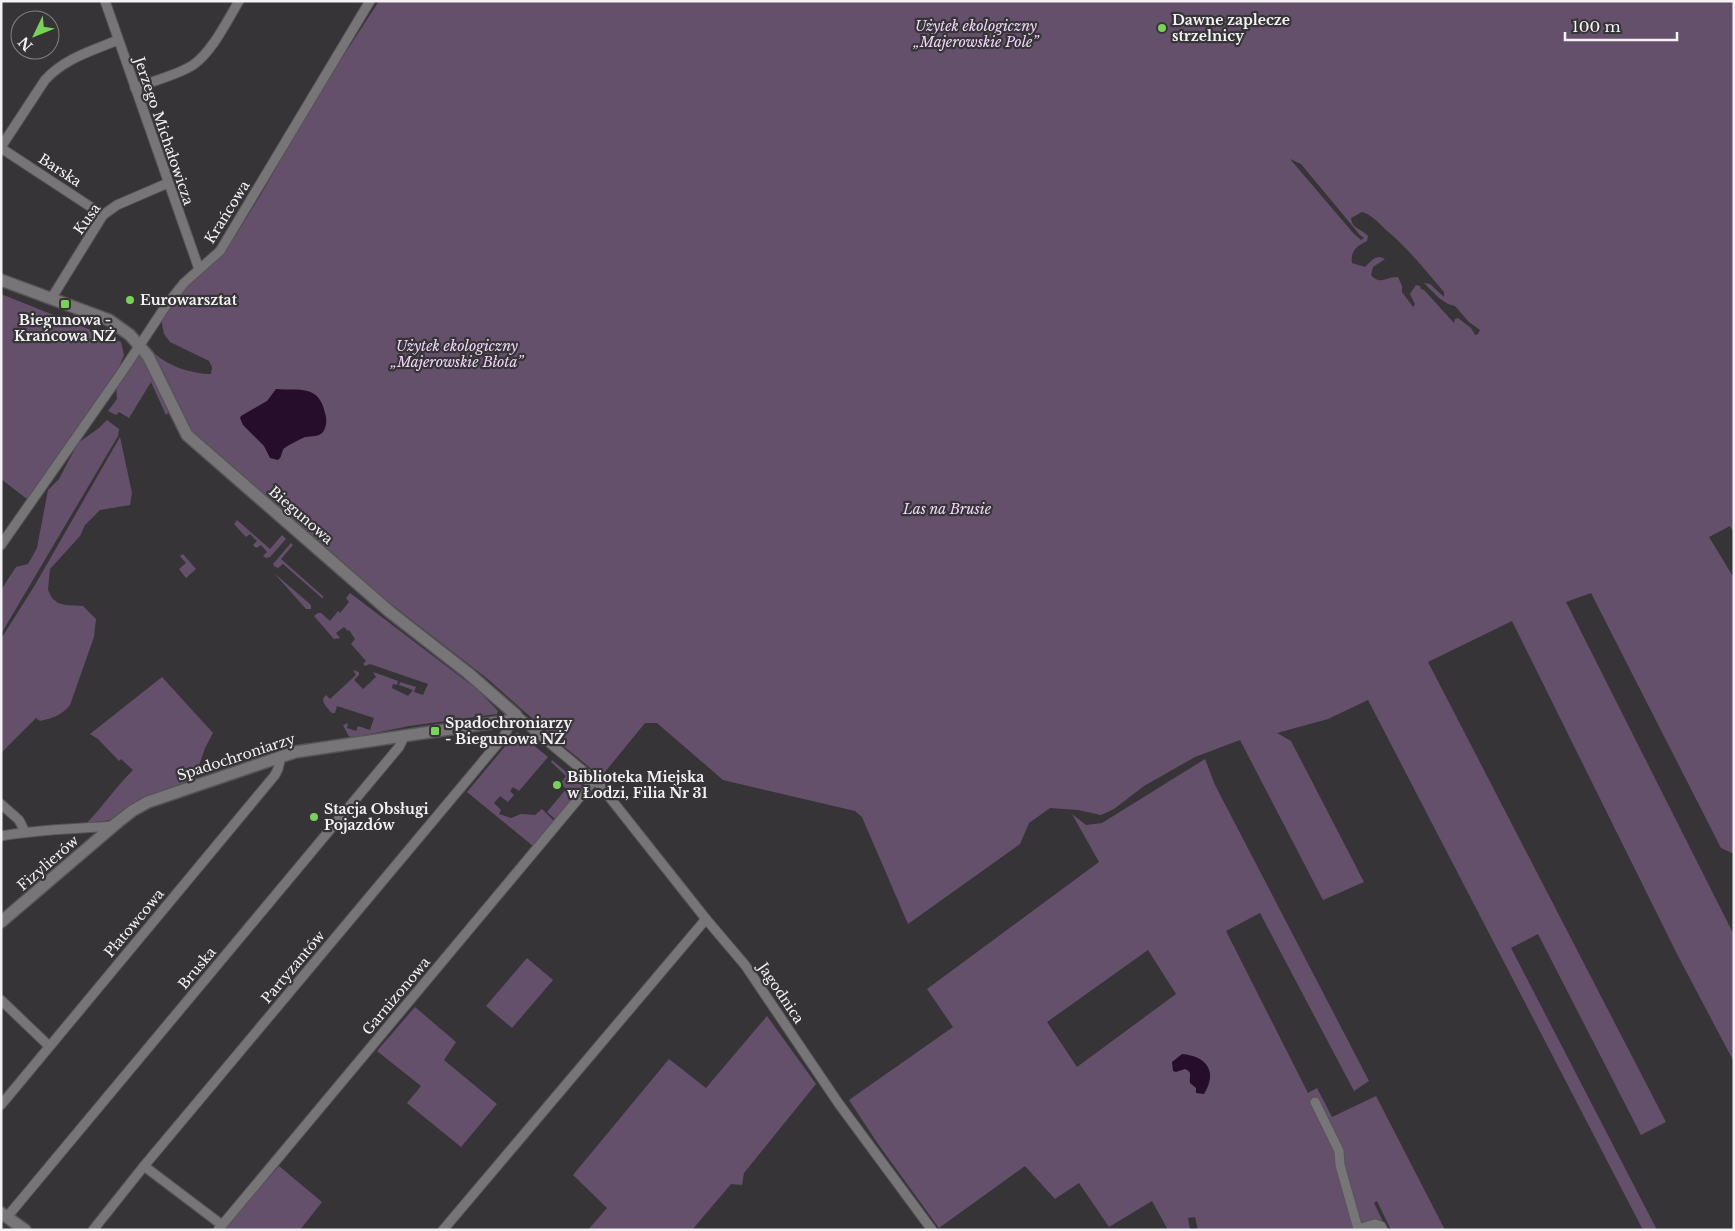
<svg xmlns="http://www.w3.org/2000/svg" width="1735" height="1231" viewBox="0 0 1735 1231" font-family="'Libre Baskerville',serif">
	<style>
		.green { fill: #64506a; fill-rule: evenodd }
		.water { fill: #260d2c }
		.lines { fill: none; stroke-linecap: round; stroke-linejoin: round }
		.minor-casing { stroke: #565457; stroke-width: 11 }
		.tertiary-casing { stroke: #565457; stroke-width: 14 }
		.minor { stroke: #787579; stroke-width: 9 }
		.tertiary { stroke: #787579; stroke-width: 11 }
		.poi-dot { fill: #78d259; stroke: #373438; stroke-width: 2 }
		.labels { text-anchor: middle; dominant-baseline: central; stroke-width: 4.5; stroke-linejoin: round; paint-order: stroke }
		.poi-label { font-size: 14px; font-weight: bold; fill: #f4f2f5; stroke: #373438; text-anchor: start }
		.park-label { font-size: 14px; font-style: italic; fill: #f1d5f9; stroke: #373438 }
		.street-label { font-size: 14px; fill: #f4f2f5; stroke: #373438 }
	</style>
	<rect width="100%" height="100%" fill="#373438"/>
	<!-- green -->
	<g class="green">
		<path d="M 379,1 L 1734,1 L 1734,533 L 1730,526 L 1709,537 L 1734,578 L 1734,854 L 1721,848 L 1591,593 L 1566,602 L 1734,935 L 1734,1062 L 1677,954 L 1512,621 L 1428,662 L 1666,1122 L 1641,1135 L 1538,934 L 1511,948 L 1657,1230 L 1643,1230 L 1368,700 L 1328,719 L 1277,733 L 1291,741 L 1364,882 L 1323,900 L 1240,740 L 1195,757 L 1144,786 L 1114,809 L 1101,815 L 1078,810 L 1050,808 L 1029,823 L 1020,844 L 908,924 L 862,817 L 855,811 L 723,780 L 657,723 L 645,723 L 600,778 L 594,771 L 561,744 L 489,680 L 386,600 L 192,431 L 154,353 C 168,366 191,374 211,374 L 212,367 L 209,361 L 170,342 L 164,334 L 161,319 L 179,294 L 225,252 L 260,196 L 316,98 ZM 1290,159 L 1301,164 L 1360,235 L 1364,238 L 1361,240 L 1354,234 ZM 1362,212 C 1372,215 1379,223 1386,230 C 1408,248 1426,271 1444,292 L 1444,297 L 1430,284 L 1424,283 L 1439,298 L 1448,304 L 1455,306 L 1469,322 L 1480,330 L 1478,334 L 1475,335 L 1471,328 L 1458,318 L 1455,319 L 1454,323 L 1424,290 L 1421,289 L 1420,286 L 1416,285 L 1410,294 L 1415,304 L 1413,307 L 1402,292 L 1402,286 L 1398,277 C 1387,276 1380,286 1371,275 L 1373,267 L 1385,259 C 1376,254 1371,261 1365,267 L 1352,263 C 1350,251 1357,246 1367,241 L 1368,236 C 1362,229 1352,229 1351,218 Z"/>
		<polygon points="1,294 121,342 124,355 119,367 27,499 1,479"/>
		<polygon points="139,354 142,355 170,411 166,415 151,382 129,418 119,412 116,415 108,411 117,399 116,385"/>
		<polygon points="107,420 119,429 118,436 1,634 1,590 16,567 28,564 37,548 48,490 59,479 78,443 99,428"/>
		<path d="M 120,437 L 132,493 L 130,505 L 100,510 L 85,525 L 80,536 L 50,569 L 48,590 L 52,598 L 58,603 L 65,605 L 83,606 L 96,619 L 94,637 L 70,705 C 62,715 53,718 40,721 L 36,718 L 1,753 L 1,639 L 35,585 Z"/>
		<polygon points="237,520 270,549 282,535 286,539 270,557 266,558 263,556 267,552 261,545 256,548 253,545 257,541 250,534 246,537 234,524"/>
		<polygon points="291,543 293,545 281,559 324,597 322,598 283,564 278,568 274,566 273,564"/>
		<polygon points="183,554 196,569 186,578 179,569 186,563 180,556"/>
		<polygon points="274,573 311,605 311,609 306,609"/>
		<path d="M 350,593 L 478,690 L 498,711 L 497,714 L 409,726 L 351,738 L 348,735 L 343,725 L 348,723 L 347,728 L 356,731 L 358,726 L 370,730 L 374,718 L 337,706 L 335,713 L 332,713 C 327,707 319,701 326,695 L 330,699 L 356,675 L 353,670 L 359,672 L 359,675 L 354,680 L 363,689 L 376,677 L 373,672 L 398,681 L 397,685 L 393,684 L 392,688 L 408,696 L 413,690 L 399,685 L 400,682 L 416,687 L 414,692 L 423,695 L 428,684 L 370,664 L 365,666 L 363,664 L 366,661 L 351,644 L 355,639 L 349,630 L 348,631 L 344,627 L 336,633 L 340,638 L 334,639 L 314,616 L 318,613 L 321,613 L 330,621 L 338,611 L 340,613 L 349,602 L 346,598 Z"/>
		<path d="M 162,677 L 213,733 L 205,748 L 194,780 L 140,801 L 111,820 L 87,823 C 103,806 116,787 133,770 L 121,759 L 119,761 L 98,739 L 90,734 Z"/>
		<polygon points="517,732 548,757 519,791 513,787 510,791 514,795 508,802 500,796 494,803 501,810 499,814 511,818 521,814 535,815 542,809 554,821 533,846 467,792"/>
		<path d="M 1205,759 L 1215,785 L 1369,1081 L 1354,1091 L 1260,913 L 1226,931 L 1308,1093 L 1317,1088 L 1332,1117 L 1376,1096 L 1445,1230 L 1391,1230 L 1377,1201 L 1374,1203 L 1387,1230 L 1198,1230 L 1195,1217 L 1188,1218 L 1190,1230 L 1168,1230 L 1152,1201 L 1109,1227 L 1079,1183 L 1055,1199 L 1025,1166 L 939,1228 L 878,1144 L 849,1100 L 953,1027 L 927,989 L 1099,862 L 1072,814 L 1086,825 L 1102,823 ZM 1148,950 L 1176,994 L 1077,1067 L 1047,1022 Z"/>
		<polygon points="552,760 583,786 555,819 547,812 566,789 561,783 566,776 551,762"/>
		<polygon points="527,958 553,980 512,1028 486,1006"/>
		<polygon points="415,1007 456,1042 444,1060 497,1104 461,1147 407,1103 421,1086 377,1051"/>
		<polygon points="767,1016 816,1084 744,1173 742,1185 731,1184 692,1230 588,1230 607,1208 573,1175 669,1059 706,1088"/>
		<polygon points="279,1166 322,1202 300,1230 223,1230"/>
	</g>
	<!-- water -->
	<g class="water">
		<path d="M 276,389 C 299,391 319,384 325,413 C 327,419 327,426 323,432 C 319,437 312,436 305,437 C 303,438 284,447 283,450 C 281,454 282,457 278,460 L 270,458 L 264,446 L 243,425 L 240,418 L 241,416 L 267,401 Z"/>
		<path d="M 1182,1054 C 1207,1056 1218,1072 1204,1094 L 1196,1093 L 1196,1088 L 1190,1083 C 1189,1076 1193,1072 1185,1069 L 1176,1072 L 1173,1071 L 1172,1062 Z"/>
	</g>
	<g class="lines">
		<!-- minor casing -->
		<g class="minor-casing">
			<g id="minor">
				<polyline points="105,1 199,269"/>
				<path d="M 135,88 C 152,81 178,75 193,65 C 212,52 227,21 239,1"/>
				<path d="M 1,147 L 45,80 C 65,58 92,51 118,40"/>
				<polyline points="1,148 103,215"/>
				<polyline points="51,299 103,215 117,205 168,183"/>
				<polyline points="1,545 124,369 165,307 184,283 220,251 370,1"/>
				<polyline points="516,715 599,784 706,919 745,965 839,1104 932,1230"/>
				<polyline points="1,804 19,820 25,832"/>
				<path d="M 1,836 C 38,829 76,829 113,826"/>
				<polyline points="1,1000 49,1046"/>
				<polyline points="1315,1102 1339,1151 1340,1165 1358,1229 1375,1224 1381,1226 1383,1230"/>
				<polyline points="1,1105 275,775 278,769 281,756"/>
				<polyline points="144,1166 222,1225"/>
				<polyline points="7,1217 399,747 405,735"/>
				<polyline points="93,1230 144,1166 504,736 512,720"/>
				<polyline points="218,1230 594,780"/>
				<polyline points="443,1230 706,919"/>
			</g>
		</g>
		<!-- tertiary casing -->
		<g class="tertiary-casing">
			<g id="tertiary">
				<polyline points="1,280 109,320 130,335 148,356 187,435 390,612 468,673 516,715 512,720 295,752 148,802 132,811 118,822 1,922"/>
				<polyline points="1,1213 25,1230"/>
			</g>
		</g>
		<!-- minor -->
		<use href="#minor" class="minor"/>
		<!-- tertiary -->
		<use href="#tertiary" class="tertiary"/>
	</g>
	<!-- markers -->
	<g class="poi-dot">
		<circle cx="1162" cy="28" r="5"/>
		<circle cx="130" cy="300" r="5"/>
		<rect x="60" y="299" width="10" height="10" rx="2.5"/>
		<rect x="430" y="726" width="10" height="10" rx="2.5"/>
		<circle cx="557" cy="785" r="5"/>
		<circle cx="314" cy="817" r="5"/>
	</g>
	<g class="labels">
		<!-- poi labels -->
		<g class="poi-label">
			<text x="1172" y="20">Dawne zaplecze<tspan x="1172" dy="16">strzelnicy</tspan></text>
			<text x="140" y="300">Eurowarsztat</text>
			<text x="65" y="320" text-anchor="middle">Biegunowa -<tspan x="65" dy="16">Krańcowa NŻ</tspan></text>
			<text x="445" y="723">Spadochroniarzy<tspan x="445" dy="16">- Biegunowa NŻ</tspan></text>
			<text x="567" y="777">Biblioteka Miejska<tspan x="567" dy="16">w Łodzi, Filia Nr 31</tspan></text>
			<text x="324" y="809">Stacja Obsługi<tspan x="324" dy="16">Pojazdów</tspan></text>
		</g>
		<!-- park labels -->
		<g class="park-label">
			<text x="976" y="26">Użytek ekologiczny<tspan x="976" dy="16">„Majerowskie Pole”</tspan></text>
			<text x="457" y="346">Użytek ekologiczny<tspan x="457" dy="16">„Majerowskie Błota”</tspan></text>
			<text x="947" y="509">Las na Brusie</text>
		</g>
		<!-- street labels -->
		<g class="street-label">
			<text transform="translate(164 131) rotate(71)">Jerzego Michałowicza</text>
			<text transform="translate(60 170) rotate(33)">Barska</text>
			<text transform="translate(227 212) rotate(-58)">Krańcowa</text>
			<text transform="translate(87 219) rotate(-54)">Kusa</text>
			<text transform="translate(301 515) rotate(41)">Biegunowa</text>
			<text transform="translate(236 757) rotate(-18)">Spadochroniarzy</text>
			<text transform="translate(48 863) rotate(-41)">Fizylierów</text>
			<text transform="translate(134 923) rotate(-50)">Płatowcowa</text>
			<text transform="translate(293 967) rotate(-50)">Partyzantów</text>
			<text transform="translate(197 968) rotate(-50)">Bruska</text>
			<text transform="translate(781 993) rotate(56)">Jagodnica</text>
			<text transform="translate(396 996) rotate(-50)">Garnizonowa</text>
		</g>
	</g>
	<!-- border -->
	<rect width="1735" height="1231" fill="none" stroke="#f4f2f5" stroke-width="5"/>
	<!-- north arrow -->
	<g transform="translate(35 35) rotate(227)"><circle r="24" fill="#373438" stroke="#838084"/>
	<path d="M0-4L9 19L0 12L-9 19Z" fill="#78d259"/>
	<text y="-8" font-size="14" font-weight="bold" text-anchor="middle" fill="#f4f2f5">N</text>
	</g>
	<!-- scale -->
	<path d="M1565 32v8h112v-8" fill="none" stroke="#f4f2f5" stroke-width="2.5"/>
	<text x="1572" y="32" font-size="15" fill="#f4f2f5" stroke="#373438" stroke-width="4" paint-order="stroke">100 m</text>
</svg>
